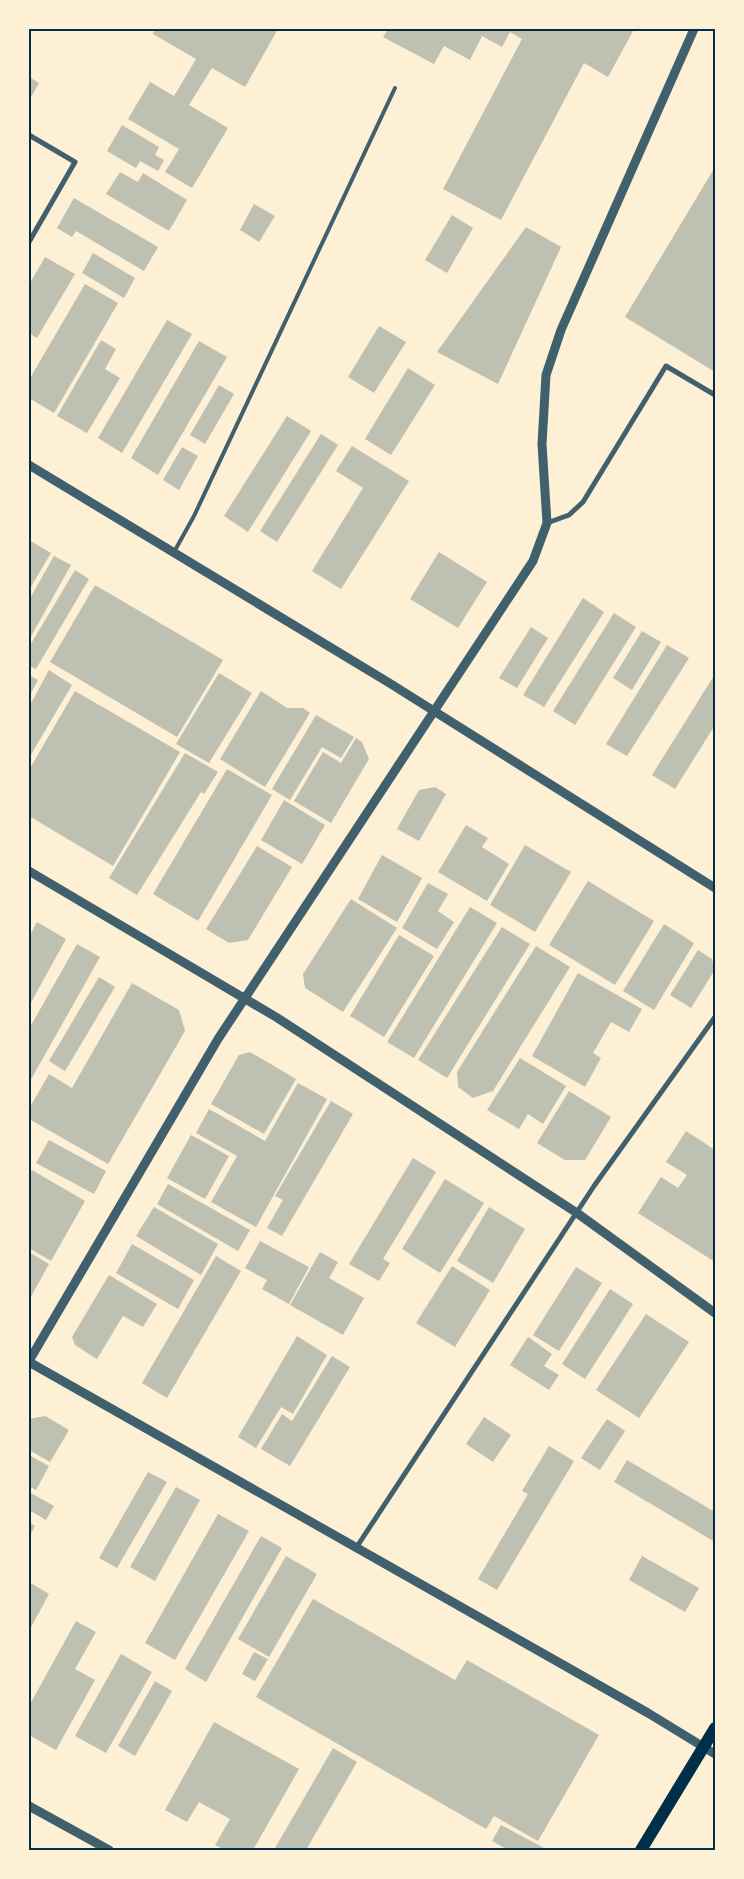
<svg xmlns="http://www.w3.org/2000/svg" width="744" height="1879" viewBox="0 0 744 1879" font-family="Mulish,sans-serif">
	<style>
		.building { fill: #bec0b2 }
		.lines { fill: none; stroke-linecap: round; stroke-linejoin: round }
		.service { stroke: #3f606c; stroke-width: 4 }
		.minor { stroke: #3f606c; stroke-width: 5 }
		.tertiary { stroke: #3f606c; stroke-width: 9 }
		.primary { stroke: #003049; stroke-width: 12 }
		.neatline { fill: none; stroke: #003049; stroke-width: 2 }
	</style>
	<rect width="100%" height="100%" fill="#fdf0d5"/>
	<!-- building -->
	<g class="building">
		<polygon points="155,29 278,29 245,87 212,68 189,105 228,128 192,188 165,172 179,149 128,119 150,82 174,96 196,59 153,34"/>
		<polygon points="388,29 629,29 633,31 608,77 584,63 501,220 443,189 522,39 510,32 502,47 482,36 470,60 444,46 434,64 383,37"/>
		<polygon points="29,77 39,83 29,101"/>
		<polygon points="122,125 159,147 155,155 164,160 158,171 140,161 136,168 107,151"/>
		<polygon points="715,167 715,372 625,317"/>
		<polygon points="120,172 138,182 143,173 187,200 169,231 106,194"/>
		<polygon points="74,198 158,247 144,271 76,231 72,237 57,228"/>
		<polygon points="254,204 275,216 259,242 240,230"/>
		<polygon points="452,215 473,228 447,273 425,260"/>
		<polygon points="526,227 561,247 498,384 437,352"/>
		<polygon points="93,253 135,278 124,298 82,273"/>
		<polygon points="45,257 75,274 37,338 29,333 29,285"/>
		<polygon points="85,284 118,303 54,413 29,398 29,380"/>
		<polygon points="167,320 192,334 122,453 98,438"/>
		<polygon points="379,326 406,342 374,393 348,377"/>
		<polygon points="101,340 116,349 105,369 120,378 87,433 57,416"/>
		<polygon points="199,341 227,357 158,475 131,458"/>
		<polygon points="408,368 435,385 391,455 365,439"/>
		<polygon points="219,385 234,394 205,444 190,435"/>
		<polygon points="287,416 311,431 248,532 224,516"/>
		<polygon points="321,434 338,445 277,542 260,531"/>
		<polygon points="352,446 409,481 341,589 312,571 363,488 336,471"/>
		<polygon points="182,447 198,456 179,490 163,480"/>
		<polygon points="29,540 51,553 29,590"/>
		<polygon points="439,552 487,582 458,628 410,599"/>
		<polygon points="54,556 71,565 29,640 29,600"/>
		<polygon points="75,570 89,579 36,669 29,666 29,647"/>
		<polygon points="95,585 223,660 177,737 50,662"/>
		<polygon points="583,598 604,612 544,707 523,695"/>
		<polygon points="614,613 636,627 575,725 553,711"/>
		<polygon points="531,627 548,638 517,688 499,678"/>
		<polygon points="642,631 661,642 632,690 613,678"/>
		<polygon points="667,645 689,658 627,756 606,744"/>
		<polygon points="49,670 72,685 29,758 29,707"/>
		<polygon points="219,673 252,693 209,763 176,744"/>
		<polygon points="715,674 715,725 675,789 652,775"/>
		<polygon points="29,675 38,680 29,697"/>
		<polygon points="75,691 180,752 113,866 29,816 29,770"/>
		<polygon points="261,691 287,708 303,708 310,713 265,787 220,759"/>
		<polygon points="316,715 354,737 341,758 322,747 290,800 272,789"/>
		<polygon points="356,738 362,742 369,759 331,823 294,801 323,752 341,763"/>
		<polygon points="185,753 218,772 204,794 201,792 137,895 109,878"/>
		<polygon points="227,769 272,795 198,921 153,894"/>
		<polygon points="435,787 446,794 419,841 397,829 419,790"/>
		<polygon points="284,800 325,825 302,864 261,840"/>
		<polygon points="466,825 488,838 482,847 509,864 487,901 438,872"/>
		<polygon points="525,845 571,872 535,932 490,905"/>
		<polygon points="257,846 292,867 248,940 229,943 206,929"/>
		<polygon points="382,855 422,878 397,922 358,899"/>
		<polygon points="588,881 654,921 615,985 549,945"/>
		<polygon points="428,883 448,894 438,911 454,922 437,949 402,928"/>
		<polygon points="351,899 397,928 343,1012 305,988 303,974"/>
		<polygon points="470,907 497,923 414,1058 387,1042"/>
		<polygon points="37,922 66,939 29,1006 29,937"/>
		<polygon points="664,924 694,943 654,1010 623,991"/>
		<polygon points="502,927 530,944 447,1078 418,1060"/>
		<polygon points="399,935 434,956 384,1037 350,1016"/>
		<polygon points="77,944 100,957 29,1083 29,1029"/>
		<polygon points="536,946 570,967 493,1091 473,1098 458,1087 457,1072"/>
		<polygon points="698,950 712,959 714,971 691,1008 670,995"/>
		<polygon points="578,973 642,1009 629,1032 611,1022 593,1053 601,1058 585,1087 532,1056"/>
		<polygon points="99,977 115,987 65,1071 49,1061"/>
		<polygon points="132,983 179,1010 185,1031 108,1164 29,1119 29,1109 49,1074 72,1088"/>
		<polygon points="250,1052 296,1079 264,1134 211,1104 239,1055"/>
		<polygon points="520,1058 566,1086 543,1124 528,1114 519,1129 487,1110"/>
		<polygon points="298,1083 327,1099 256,1227 211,1202 237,1156 196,1133 209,1109 265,1141"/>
		<polygon points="569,1091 611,1117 585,1160 565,1160 537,1143"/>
		<polygon points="331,1101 353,1114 282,1236 267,1228 283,1200 275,1196"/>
		<polygon points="686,1131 715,1150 715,1262 638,1213 661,1177 678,1188 687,1175 666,1162"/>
		<polygon points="191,1135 229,1156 205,1199 167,1178"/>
		<polygon points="49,1140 106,1171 94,1194 36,1163"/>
		<polygon points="413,1158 436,1172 383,1259 390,1263 379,1281 349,1264"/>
		<polygon points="32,1170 85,1201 51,1261 29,1248 29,1175"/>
		<polygon points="445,1179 484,1203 440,1273 402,1249"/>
		<polygon points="168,1184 250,1230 238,1251 157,1204"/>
		<polygon points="154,1207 218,1244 201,1275 136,1236"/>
		<polygon points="489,1207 525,1229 493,1283 457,1261"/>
		<polygon points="260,1241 309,1267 289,1304 262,1289 267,1280 245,1268"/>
		<polygon points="132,1244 194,1280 178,1309 116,1273"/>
		<polygon points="29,1252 49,1264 29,1300"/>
		<polygon points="320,1252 338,1262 329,1278 364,1298 343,1335 290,1305"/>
		<polygon points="216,1256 241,1271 167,1398 142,1383"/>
		<polygon points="452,1266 490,1290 455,1347 416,1323"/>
		<polygon points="576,1267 602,1283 559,1351 533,1335"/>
		<polygon points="109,1275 157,1304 143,1327 123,1316 97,1359 75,1345 72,1337"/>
		<polygon points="610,1289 633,1304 585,1379 562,1364"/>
		<polygon points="646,1314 689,1342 639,1418 596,1390"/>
		<polygon points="297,1336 327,1355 293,1414 281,1407 256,1448 238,1437"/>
		<polygon points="528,1337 552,1354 544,1366 559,1375 549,1390 510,1365"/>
		<polygon points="332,1356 350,1367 290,1466 261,1449 282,1414 292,1421"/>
		<polygon points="45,1416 69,1430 50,1462 29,1450 29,1419"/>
		<polygon points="484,1417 511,1435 493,1462 466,1444"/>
		<polygon points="607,1419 625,1431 600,1470 581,1458"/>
		<polygon points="549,1446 574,1461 497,1590 478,1579 528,1494 522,1491"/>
		<polygon points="29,1455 49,1466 36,1490 29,1486"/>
		<polygon points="627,1460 715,1512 715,1542 614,1482"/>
		<polygon points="148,1472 167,1482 117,1568 99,1558"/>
		<polygon points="176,1487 200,1500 155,1581 130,1567"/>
		<polygon points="29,1492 54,1506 46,1520 29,1510"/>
		<polygon points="218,1514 249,1531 175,1660 145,1643"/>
		<polygon points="29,1522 35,1526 29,1537"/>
		<polygon points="261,1536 282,1548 206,1682 185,1669"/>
		<polygon points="286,1556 317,1574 269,1657 238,1639"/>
		<polygon points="642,1556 699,1588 685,1612 629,1580"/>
		<polygon points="29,1582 49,1594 29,1631"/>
		<polygon points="313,1599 455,1680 467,1660 599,1735 538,1841 494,1816 486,1829 256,1697"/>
		<polygon points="76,1621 96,1632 75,1669 95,1680 56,1750 29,1735 29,1706"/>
		<polygon points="254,1652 268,1659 255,1681 242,1674"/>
		<polygon points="121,1654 152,1672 106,1753 75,1736"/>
		<polygon points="155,1681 172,1691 135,1756 118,1746"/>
		<polygon points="214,1722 299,1769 253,1850 225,1850 215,1845 230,1819 199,1802 187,1822 165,1810"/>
		<polygon points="333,1748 357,1762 306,1850 274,1850"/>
		<polygon points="501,1825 544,1848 542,1850 508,1850 492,1841"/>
	</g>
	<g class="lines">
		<!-- service -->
		<polyline class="service" points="174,552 194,516 395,88"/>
		<!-- minor -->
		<g class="minor">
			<polyline points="29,135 75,162 29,242"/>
			<polyline points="547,523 569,515 583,502 666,366 715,395"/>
			<polyline points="356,1548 594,1186 715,1017"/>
		</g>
		<!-- tertiary -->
		<g class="tertiary">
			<polyline points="29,465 391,684 715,888"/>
			<polyline points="29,871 276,1017 577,1213 715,1313"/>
			<polyline points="29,1361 218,1039 533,561 547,523 542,444 546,375 561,330 694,29"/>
			<polyline points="29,1362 648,1713 715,1754"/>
			<polyline points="29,1806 109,1850"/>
		</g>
		<!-- primary -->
		<polyline class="primary" points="641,1850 715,1728"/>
	</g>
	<!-- border -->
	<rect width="744" height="1879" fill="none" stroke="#fdf0d5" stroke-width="60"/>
	<rect x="30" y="30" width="684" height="1819" class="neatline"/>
</svg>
